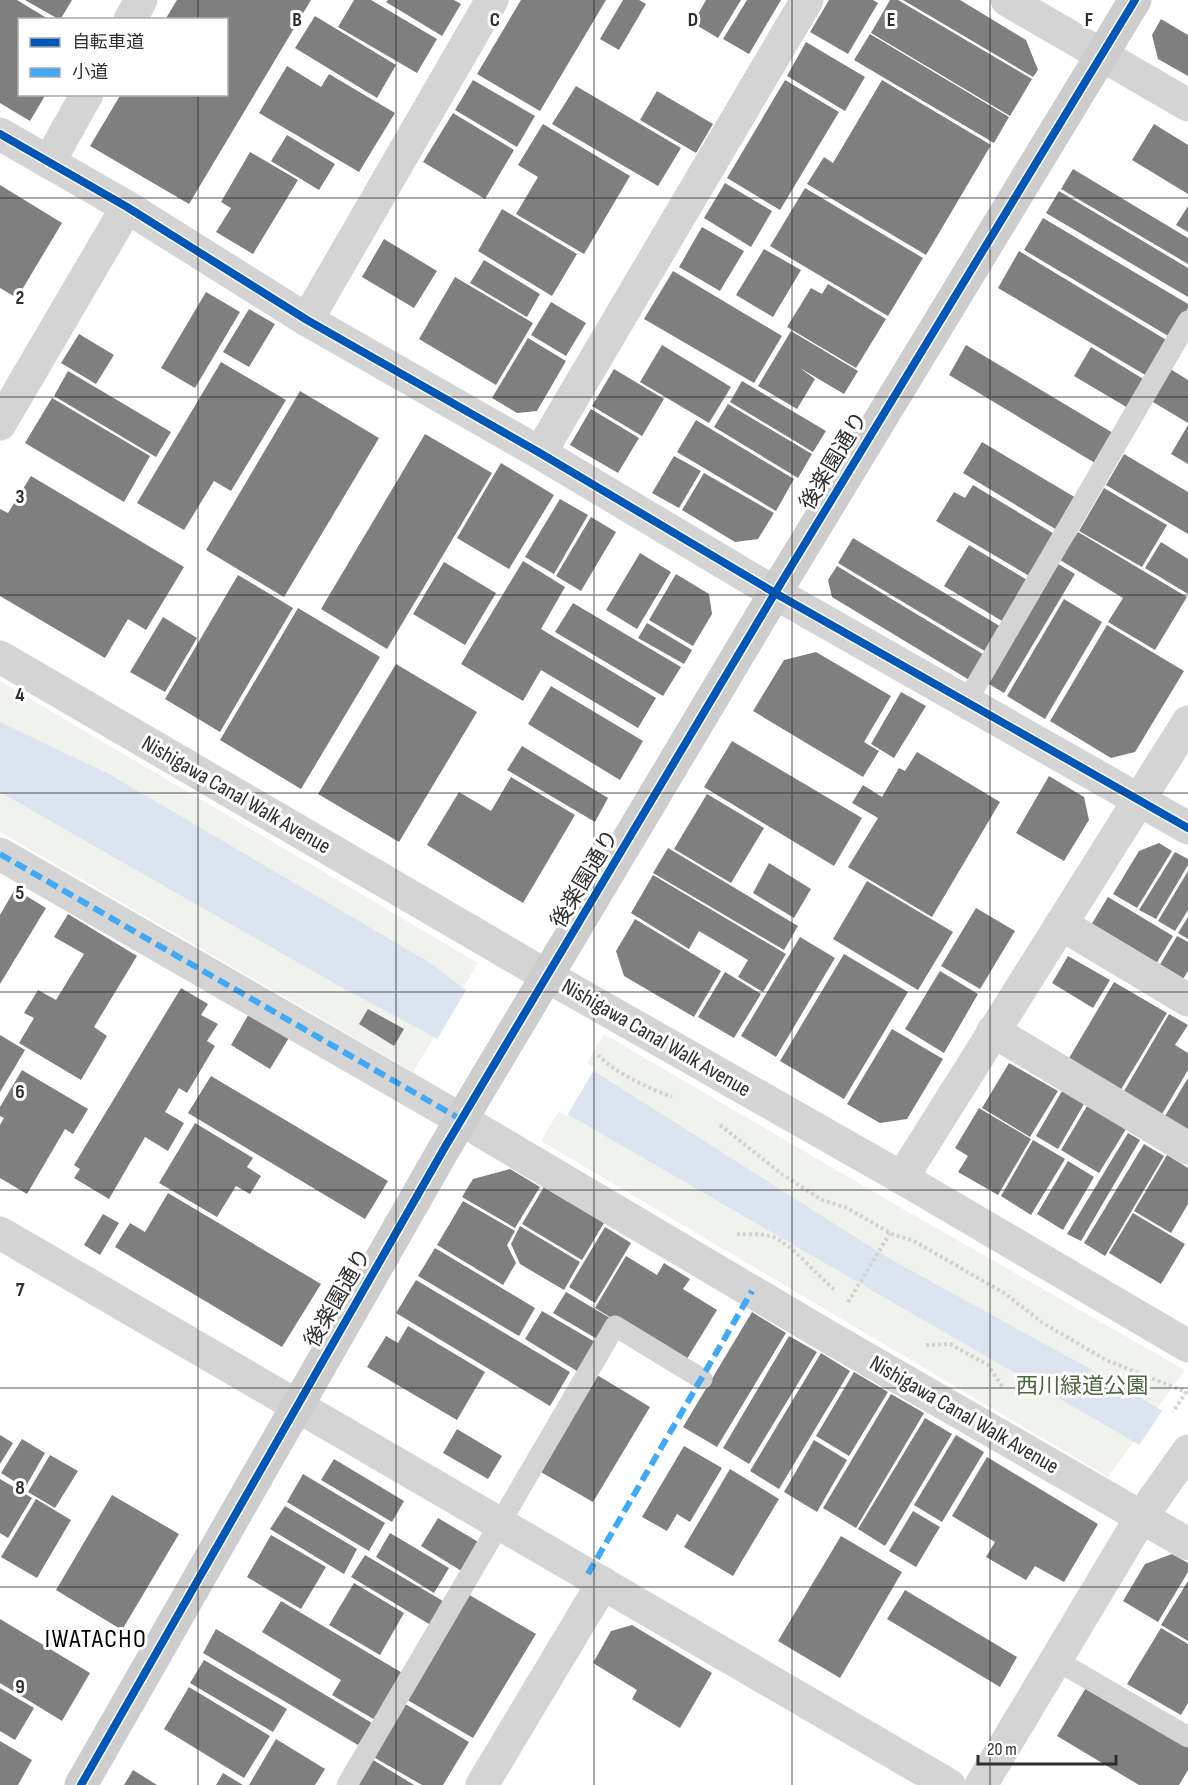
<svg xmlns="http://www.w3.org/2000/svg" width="1188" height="1785" viewBox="0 0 1188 1785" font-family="'Sofia Sans Condensed','Noto Sans JP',sans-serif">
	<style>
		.green { fill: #f0f3ed }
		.water { fill: #dbe4ef }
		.pier { fill: #fff }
		.building { fill: #7f7f7f }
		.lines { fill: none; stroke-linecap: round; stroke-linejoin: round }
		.path { stroke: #d3d3d3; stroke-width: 4; stroke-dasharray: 3 3; stroke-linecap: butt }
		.lane { stroke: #d4d4d4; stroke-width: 21 }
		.street { stroke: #d4d4d4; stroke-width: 33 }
		.secondary { stroke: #cdcdcd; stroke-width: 33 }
		.quiet { stroke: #3fa9f5; stroke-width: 6; stroke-dasharray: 12 6; stroke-linecap: butt }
		.cycleway-casing { stroke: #fff; stroke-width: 11 }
		.cycleway { stroke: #0057b8; stroke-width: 8 }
		.grid { fill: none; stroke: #2f2f2f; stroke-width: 1.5; stroke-opacity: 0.55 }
		.labels { text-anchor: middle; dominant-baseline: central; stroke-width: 6; stroke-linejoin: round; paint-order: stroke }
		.street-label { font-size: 22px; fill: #2f2f2f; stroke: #fff }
		.park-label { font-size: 22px; fill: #4c6641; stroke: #fff }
		.quarter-label { font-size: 26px; letter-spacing: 1.5px; fill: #000; stroke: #fff }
		.grid-label { font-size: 20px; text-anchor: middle; font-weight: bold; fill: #2f2f2f; stroke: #fff; stroke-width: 6; stroke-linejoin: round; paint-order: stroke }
	</style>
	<rect width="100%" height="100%" fill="#fff"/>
	<!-- green -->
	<g class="green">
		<polygon points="0,681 478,963 413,1072 0,832"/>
		<polygon points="604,1034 903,1209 1185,1370 1108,1477 541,1141"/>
	</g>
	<!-- water -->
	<polygon class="water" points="0,722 109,774 432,964 463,988 890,1259 1112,1381 1188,1426 1188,1473 434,1037 339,986 0,792"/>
	<!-- pier -->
	<g class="pier">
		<polygon points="468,987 595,1068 567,1116 436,1041"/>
		<polygon points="1164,1408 1188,1422 1188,1476 1138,1447"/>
	</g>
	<!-- building -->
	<g class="building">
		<polygon points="0,0 17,0 50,20 20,20 20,94 46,94 30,121 0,103"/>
		<polygon points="25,0 72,0 60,20"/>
		<polygon points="177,0 311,0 189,204 90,146 121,94 226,94 226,20 165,20"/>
		<polygon points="354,0 371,0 437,39 417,73 338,27"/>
		<polygon points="388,0 454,0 461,4 442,36 386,2"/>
		<polygon points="521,0 606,0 540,111 477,74"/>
		<polygon points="623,0 639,0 646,4 619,50 600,39"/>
		<polygon points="706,0 741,0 718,38 693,23"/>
		<polygon points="747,0 781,0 749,54 723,39"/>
		<polygon points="829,0 873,0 878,3 848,54 810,32"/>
		<polygon points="890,0 898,0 1032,79 1010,116 871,33"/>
		<polygon points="903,0 960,0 1026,40 1038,70 1033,77"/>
		<polygon points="315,16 396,65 377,98 295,48"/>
		<polygon points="1161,19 1188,35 1188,76 1158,59 1152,35"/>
		<polygon points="870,34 1009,117 994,143 854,60"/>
		<polygon points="806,42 865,77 845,111 787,76"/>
		<polygon points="287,66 321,87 329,74 395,113 359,172 259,113"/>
		<polygon points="473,80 535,116 517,147 455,110"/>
		<polygon points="785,80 839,112 780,210 727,178"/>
		<polygon points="882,80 991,145 926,255 807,184 824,157 833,163"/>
		<polygon points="576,86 681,148 658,186 552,124"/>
		<polygon points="657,91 713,124 696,153 640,120"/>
		<polygon points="453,113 514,150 485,199 423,162"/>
		<polygon points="543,124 630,176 584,254 516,214 538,177 518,165"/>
		<polygon points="1154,124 1188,145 1188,194 1132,160"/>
		<polygon points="287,135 335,164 319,190 271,161"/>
		<polygon points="250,152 298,180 253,254 216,232 231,208 221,202"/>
		<polygon points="1073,169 1188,238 1188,264 1061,189"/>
		<polygon points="725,183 772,211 751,247 704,218"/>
		<polygon points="0,185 62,223 17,298 0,288"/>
		<polygon points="805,188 923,258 888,316 770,246"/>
		<polygon points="1059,191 1188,268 1188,297 1046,213"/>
		<polygon points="1188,206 1188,232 1176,225"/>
		<polygon points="502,209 577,254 552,296 478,251"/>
		<polygon points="1043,218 1188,304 1188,308 1170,337 1024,250"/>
		<polygon points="702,227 744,251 720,291 679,267"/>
		<polygon points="384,239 437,271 414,308 362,277"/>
		<polygon points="764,249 801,270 773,317 736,295"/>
		<polygon points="1019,251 1168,341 1147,376 998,288"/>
		<polygon points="484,260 540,294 527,317 470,283"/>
		<polygon points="673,271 782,336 754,383 644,319"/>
		<polygon points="455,277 533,323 496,385 419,339"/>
		<polygon points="828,284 886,319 856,368 787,327 811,288 822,294"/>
		<polygon points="206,292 240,312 195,388 161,368"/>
		<polygon points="551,302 586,323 566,356 531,335"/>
		<polygon points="249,309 275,324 249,367 223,352"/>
		<polygon points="791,331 858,371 844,394 800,368 815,379 797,409 758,386"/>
		<polygon points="79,334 114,355 96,384 61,363"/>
		<polygon points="528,338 566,361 537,411 517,413 492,398"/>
		<polygon points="662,345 731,387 709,423 640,382"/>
		<polygon points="966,345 1113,433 1095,463 949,375"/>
		<polygon points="1091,347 1145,380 1128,408 1074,376"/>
		<polygon points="221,362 286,400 231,491 214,481 184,530 137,503"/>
		<polygon points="1167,367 1188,380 1188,423 1148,399"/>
		<polygon points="614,369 664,399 642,436 592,406"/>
		<polygon points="68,371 171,432 156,457 54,396"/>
		<polygon points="742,381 826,431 813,452 730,402"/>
		<polygon points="300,391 379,438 284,597 206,550"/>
		<polygon points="52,398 150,456 124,502 25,443"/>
		<polygon points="728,404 812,454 798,478 714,427"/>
		<polygon points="591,409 639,438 618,473 570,445"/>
		<polygon points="696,420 794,479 776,511 677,452"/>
		<polygon points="1188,425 1188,464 1171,454"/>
		<polygon points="425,434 492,473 387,649 321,609"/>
		<polygon points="982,442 1076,498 1057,530 963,473"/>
		<polygon points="1124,454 1188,492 1188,534 1106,485"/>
		<polygon points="674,456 701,471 679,508 652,493"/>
		<polygon points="501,463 554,495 509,569 457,538"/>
		<polygon points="704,473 774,513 758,539 735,542 682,510"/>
		<polygon points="31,476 184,567 146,630 128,619 105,658 0,596 0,509 8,513"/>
		<polygon points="973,485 1056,535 1031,577 936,521 954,492 965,498"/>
		<polygon points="1104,488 1167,525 1142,567 1079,531"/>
		<polygon points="560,499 588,515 554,574 525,557"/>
		<polygon points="591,517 616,532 581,591 556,576"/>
		<polygon points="1078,532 1187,597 1155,650 1108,622 1123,598 1060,560"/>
		<polygon points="853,538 1003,628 988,653 838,563"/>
		<polygon points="1161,542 1188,559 1188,594 1145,568"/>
		<polygon points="969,545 1027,580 1002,621 944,586"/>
		<polygon points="640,553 671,572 637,629 606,610"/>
		<polygon points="523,561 565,587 541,629 656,698 638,728 541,670 523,701 461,664"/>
		<polygon points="444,562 496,593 465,645 413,614"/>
		<polygon points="1055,562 1075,574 1004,693 984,681"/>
		<polygon points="837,566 986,656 971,681 832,597 828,580"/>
		<polygon points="676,574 709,594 712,614 693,646 649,620"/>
		<polygon points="238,575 293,608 220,732 165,699"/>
		<polygon points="1064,599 1102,622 1045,719 1007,696"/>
		<polygon points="573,603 681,667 663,696 555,632"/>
		<polygon points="298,608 380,657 301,789 220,740"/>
		<polygon points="163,617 197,638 165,692 130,672"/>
		<polygon points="647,623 692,650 684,664 638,638"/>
		<polygon points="1107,625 1184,671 1135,752 1111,758 1050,721"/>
		<polygon points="816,652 891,696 864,742 879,751 863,777 753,711 784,660"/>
		<polygon points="396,664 477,712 399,842 318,794"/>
		<polygon points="551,686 643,741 620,780 528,724"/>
		<polygon points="901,692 926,706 894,758 871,744"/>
		<polygon points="732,741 862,818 834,866 704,787"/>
		<polygon points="522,746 608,798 595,822 507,770"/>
		<polygon points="917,752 1000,802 932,917 848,867 878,818 852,803 863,785 882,797 899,768 905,771"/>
		<polygon points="1049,776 1084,797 1089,820 1064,861 1016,833"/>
		<polygon points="511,777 575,815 523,903 427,845 459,792 491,811"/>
		<polygon points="707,794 764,828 731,883 674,849"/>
		<polygon points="1159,843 1172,851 1137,908 1113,894 1139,851"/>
		<polygon points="668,848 798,926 784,950 653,873"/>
		<polygon points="1175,852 1188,859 1188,865 1156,919 1139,910"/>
		<polygon points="769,863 811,889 794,918 753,893"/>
		<polygon points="1188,871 1188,910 1175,931 1158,921"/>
		<polygon points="653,875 786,954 763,992 738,977 748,960 699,931 689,949 631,913"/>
		<polygon points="867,881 953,932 918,990 833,939"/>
		<polygon points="15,889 46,908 0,984 0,915"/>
		<polygon points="1108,897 1173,936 1153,969 1088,930"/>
		<polygon points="976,908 1015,931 980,989 941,966"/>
		<polygon points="68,914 137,956 94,1027 107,1036 81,1080 19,1043 34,1018 24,1013 38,990 56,1000 84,954 54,937"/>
		<polygon points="1188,917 1188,939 1178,933"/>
		<polygon points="635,919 721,971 694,1017 624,976 616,951"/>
		<polygon points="1177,936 1188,942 1188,971 1178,987 1155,973"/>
		<polygon points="800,937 835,958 776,1057 741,1036"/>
		<polygon points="844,954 908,992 844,1099 780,1061"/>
		<polygon points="1068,956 1110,980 1093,1008 1052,983"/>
		<polygon points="940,971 978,994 944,1053 905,1029"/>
		<polygon points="725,972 761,994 734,1038 698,1017"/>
		<polygon points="1114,982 1167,1013 1117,1096 1065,1065"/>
		<polygon points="181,988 208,1004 201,1015 218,1024 207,1041 215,1046 187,1093 179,1088 165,1112 184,1123 168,1151 145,1137 109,1199 74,1178 80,1169 74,1165"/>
		<polygon points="368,1009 404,1029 394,1046 359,1024"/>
		<polygon points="250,1012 290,1036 270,1069 231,1045"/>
		<polygon points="1169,1014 1188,1025 1175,1045 1188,1053 1188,1070 1158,1121 1120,1098"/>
		<polygon points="892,1029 943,1059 907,1119 880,1123 847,1104"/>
		<polygon points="0,1035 25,1050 0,1092"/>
		<polygon points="1009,1063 1058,1091 1030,1137 982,1108"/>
		<polygon points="22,1070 88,1109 73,1134 65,1129 27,1194 0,1178 0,1125 4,1118 0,1116 0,1107"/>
		<polygon points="211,1076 388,1181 365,1219 188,1113"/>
		<polygon points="1188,1078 1188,1137 1162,1121"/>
		<polygon points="1062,1091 1084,1104 1058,1149 1036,1136"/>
		<polygon points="1087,1106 1126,1129 1099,1173 1061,1150"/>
		<polygon points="979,1108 1031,1139 998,1195 958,1172 968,1156 955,1148"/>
		<polygon points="195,1123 253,1158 247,1167 261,1176 250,1194 236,1186 217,1217 159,1183"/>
		<polygon points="1128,1133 1140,1140 1081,1241 1067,1234"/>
		<polygon points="1033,1140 1065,1159 1031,1215 1001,1196"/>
		<polygon points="1144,1144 1164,1156 1105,1256 1084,1243"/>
		<polygon points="1167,1155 1188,1168 1188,1204 1171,1233 1134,1211"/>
		<polygon points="1068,1161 1094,1177 1063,1230 1037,1214"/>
		<polygon points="510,1169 540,1187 515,1228 462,1197 473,1179"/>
		<polygon points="544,1187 604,1223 582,1260 522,1224"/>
		<polygon points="168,1193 321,1284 282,1347 115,1247 130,1223 145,1232"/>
		<polygon points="463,1201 515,1231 507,1245 516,1263 503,1285 437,1245"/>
		<polygon points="1133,1213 1185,1244 1161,1284 1109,1253"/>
		<polygon points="103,1214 119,1223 100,1255 84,1245"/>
		<polygon points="520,1226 580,1262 564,1290 520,1264 511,1244"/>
		<polygon points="605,1227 631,1243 595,1303 569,1287"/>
		<polygon points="435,1248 535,1308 519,1336 418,1276"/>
		<polygon points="626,1256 657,1275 664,1263 690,1279 683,1289 717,1310 685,1362 595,1308"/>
		<polygon points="416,1280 570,1372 550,1406 396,1313"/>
		<polygon points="566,1292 610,1318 597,1339 553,1313"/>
		<polygon points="542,1311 595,1342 577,1371 525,1339"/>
		<polygon points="752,1312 786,1333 717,1447 683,1427"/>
		<polygon points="408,1326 485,1372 457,1420 367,1367 386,1336 398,1343"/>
		<polygon points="789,1336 817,1352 749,1464 723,1448"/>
		<polygon points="821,1353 850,1371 779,1489 750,1471"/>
		<polygon points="854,1372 888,1392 849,1456 816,1436"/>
		<polygon points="597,1375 650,1407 593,1502 539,1471"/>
		<polygon points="891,1394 924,1413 856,1528 823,1508"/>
		<polygon points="925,1418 952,1434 885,1546 858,1529"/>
		<polygon points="457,1429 502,1456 488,1479 443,1453"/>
		<polygon points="0,1435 13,1443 0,1464"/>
		<polygon points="956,1435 984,1452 942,1522 914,1505"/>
		<polygon points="22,1439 45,1453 25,1488 1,1473"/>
		<polygon points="814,1440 847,1460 817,1512 784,1492"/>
		<polygon points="684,1446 722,1468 690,1522 677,1514 667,1531 642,1517"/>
		<polygon points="50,1455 78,1471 55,1508 28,1492"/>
		<polygon points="987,1457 1098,1524 1064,1582 1035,1566 1026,1580 986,1557 995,1542 952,1516"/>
		<polygon points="334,1459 404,1501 392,1522 321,1480"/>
		<polygon points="730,1469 779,1499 733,1576 684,1547"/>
		<polygon points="303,1474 385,1523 369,1551 287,1502"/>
		<polygon points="0,1479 32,1498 8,1538 0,1533"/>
		<polygon points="112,1495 179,1534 122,1630 56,1590"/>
		<polygon points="36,1499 71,1520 37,1578 1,1557"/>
		<polygon points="285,1506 357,1549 344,1574 270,1529"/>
		<polygon points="913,1511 940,1527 916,1567 889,1551"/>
		<polygon points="438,1518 480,1543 463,1572 421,1546"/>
		<polygon points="390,1533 449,1568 434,1593 376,1557"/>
		<polygon points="271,1535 326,1567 301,1609 247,1577"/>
		<polygon points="841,1536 902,1572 840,1678 778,1641"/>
		<polygon points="1172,1554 1188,1563 1188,1572 1158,1622 1123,1601 1145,1564"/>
		<polygon points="365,1555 448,1604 434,1627 351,1577"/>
		<polygon points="1188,1581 1188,1641 1161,1625"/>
		<polygon points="354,1583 404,1613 380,1655 329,1625"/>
		<polygon points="905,1590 1017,1657 1000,1687 887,1619"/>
		<polygon points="466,1593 536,1634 473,1738 404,1698"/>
		<polygon points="281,1601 404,1674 377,1721 332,1695 341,1680 262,1632"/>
		<polygon points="0,1619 90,1673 62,1721 0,1683"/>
		<polygon points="632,1625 712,1673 680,1728 632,1699 637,1690 593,1663 611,1631"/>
		<polygon points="1161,1628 1188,1644 1188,1703 1181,1715 1127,1684"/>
		<polygon points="216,1629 372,1723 358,1745 203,1653"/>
		<polygon points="204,1660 287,1709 273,1732 190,1683"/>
		<polygon points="1087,1686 1188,1746 1188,1770 1179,1785 1139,1785 1057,1736"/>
		<polygon points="189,1687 270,1736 244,1778 164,1729"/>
		<polygon points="0,1688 34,1708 15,1740 0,1731"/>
		<polygon points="402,1702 469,1742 443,1785 422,1785 370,1755"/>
		<polygon points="276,1739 325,1769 315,1785 249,1785"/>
		<polygon points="0,1741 32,1760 18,1785 0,1785"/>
		<polygon points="370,1758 414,1785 354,1785"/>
		<polygon points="133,1770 157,1785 124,1785"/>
		<polygon points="223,1773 243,1785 216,1785"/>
	</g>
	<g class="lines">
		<!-- path -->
		<g class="path">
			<path d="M 598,1055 C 615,1073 648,1088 672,1097"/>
			<polyline points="720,1125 783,1175 822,1200 847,1208 894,1235 912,1240 1004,1293 1043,1323 1106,1360 1186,1392 1173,1412"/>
			<path d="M 737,1234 C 747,1235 760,1233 770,1236 C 791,1242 817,1276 835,1290"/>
			<polyline points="848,1302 890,1233"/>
			<polyline points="926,1345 950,1344 988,1365 1003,1388"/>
		</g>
		<!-- lane -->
		<g class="lane">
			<polyline points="967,701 1188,321"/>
			<polyline points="1056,1660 1188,1737"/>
			<polyline points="347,1785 615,1326 702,1379"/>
		</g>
		<!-- street -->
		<g class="street">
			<polyline points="1007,0 1188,105"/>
			<polyline points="130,20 141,0"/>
			<polyline points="0,134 127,207 307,320 540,453 775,593 1188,828"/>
			<polyline points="49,162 87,94"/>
			<polyline points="307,320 492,0"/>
			<polyline points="0,424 127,207"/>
			<polyline points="540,453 807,0"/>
			<polyline points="0,657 547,976 902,1178 1188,1346"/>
			<polyline points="0,854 462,1120 827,1336 1188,1544"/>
			<polyline points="1061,924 1188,1000"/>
			<polyline points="993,1031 1188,1148"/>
			<polyline points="902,1178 1188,722"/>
			<polyline points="0,1233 949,1785"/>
			<polyline points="482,1785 603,1583"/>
			<polyline points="981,1785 1142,1516 1188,1451"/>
		</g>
		<!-- secondary -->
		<polyline class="secondary" points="81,1785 445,1147 775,593 1135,0"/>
		<!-- quiet -->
		<g class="quiet">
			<polyline points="0,854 462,1120"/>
			<polyline points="588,1574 752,1291"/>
		</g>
		<!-- cycleway casing -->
		<g class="cycleway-casing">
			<g id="cycleway">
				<polyline points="0,134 127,207 307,320 540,453 775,593 1188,828"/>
				<polyline points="81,1785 445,1147 775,593 1135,0"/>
			</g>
		</g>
		<!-- cycleway -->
		<use href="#cycleway" class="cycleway"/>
	</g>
	<!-- grid -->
	<path class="grid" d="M 198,0 L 198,20M 396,0 L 396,1785M 594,0 L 594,1785M 792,0 L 792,1785M 990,0 L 990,1785M 198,94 L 198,1785M 0,198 L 1188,198M 0,397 L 1188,397M 0,595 L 1188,595M 0,793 L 1188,793M 0,992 L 1188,992M 0,1190 L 1188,1190M 0,1388 L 1188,1388M 0,1587 L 1188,1587"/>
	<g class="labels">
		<!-- street labels -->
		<g class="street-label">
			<text transform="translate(834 461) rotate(-59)">後楽園通り</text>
			<text transform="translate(236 795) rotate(30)">Nishigawa Canal Walk Avenue</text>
			<text transform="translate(585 879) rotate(-59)">後楽園通り</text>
			<text transform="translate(656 1038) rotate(30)">Nishigawa Canal Walk Avenue</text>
			<text transform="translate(338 1298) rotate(-60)">後楽園通り</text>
			<text transform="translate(964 1415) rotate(30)">Nishigawa Canal Walk Avenue</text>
		</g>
		<!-- park labels -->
		<g class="park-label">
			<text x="1082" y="1386">西川緑道公園</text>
		</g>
		<!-- quarter labels -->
		<g class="quarter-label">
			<text x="96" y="1639">IWATACHO</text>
		</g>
	</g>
	<g class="grid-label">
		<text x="297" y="26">B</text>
		<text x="495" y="26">C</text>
		<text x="693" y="26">D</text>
		<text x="891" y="26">E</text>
		<text x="1089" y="26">F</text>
		<text x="20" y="304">2</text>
		<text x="20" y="503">3</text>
		<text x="20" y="701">4</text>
		<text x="20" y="899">5</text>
		<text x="20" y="1098">6</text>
		<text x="20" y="1296">7</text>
		<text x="20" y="1494">8</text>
		<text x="20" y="1693">9</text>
	</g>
	<!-- legend -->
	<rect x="18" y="18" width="210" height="78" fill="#ffffff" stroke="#acacac" stroke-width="1.5"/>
	<rect x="30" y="38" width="30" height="9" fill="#0057b8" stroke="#acacac" stroke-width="1.5"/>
	<text x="72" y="48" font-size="18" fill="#2f2f2f">自転車道</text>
	<rect x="30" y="68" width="30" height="9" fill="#3fa9f5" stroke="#acacac" stroke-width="1.5"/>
	<text x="72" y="78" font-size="18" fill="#2f2f2f">小道</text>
	<!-- scale -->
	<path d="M978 1755v9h138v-9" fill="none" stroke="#2f2f2f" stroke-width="3"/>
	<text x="987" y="1755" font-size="18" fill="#2f2f2f" stroke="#ffffff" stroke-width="4.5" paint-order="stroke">20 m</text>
</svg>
